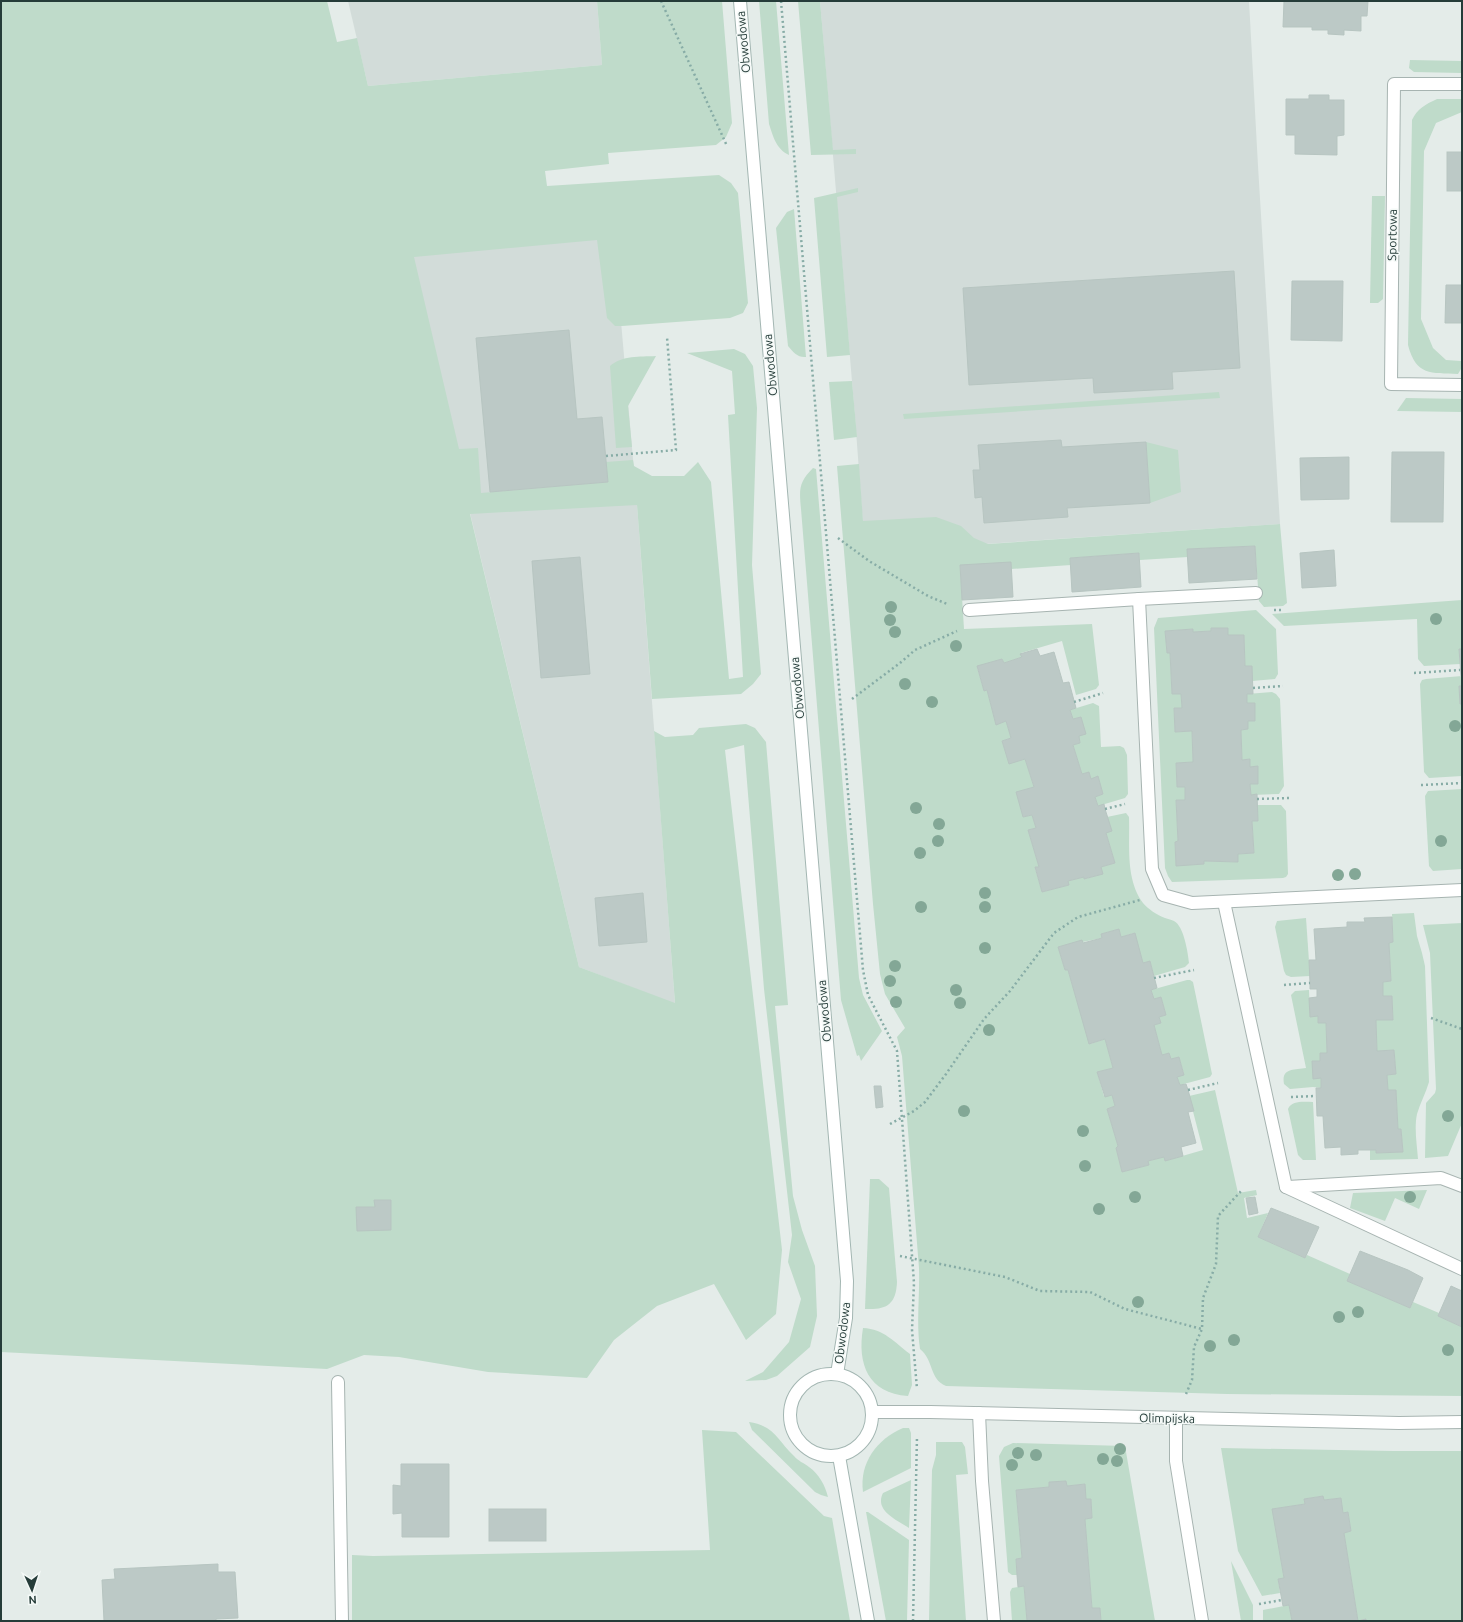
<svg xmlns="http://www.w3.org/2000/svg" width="1463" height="1622" viewBox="0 0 1463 1622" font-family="Ubuntu,sans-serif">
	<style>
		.built { fill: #d2dcd9 }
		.green { fill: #bfdbca }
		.building { fill: #bcc9c6; stroke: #b7c5c1 }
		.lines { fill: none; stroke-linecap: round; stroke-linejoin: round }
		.service-casing { stroke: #a7b4b1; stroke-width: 14 }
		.minor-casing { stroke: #a7b4b1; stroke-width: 14 }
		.secondary-casing { stroke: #a3b6b2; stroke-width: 14 }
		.path { stroke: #87aca6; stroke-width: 2.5; stroke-dasharray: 2 3; stroke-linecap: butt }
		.service { stroke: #fff; stroke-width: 12 }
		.minor { stroke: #fff; stroke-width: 12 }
		.secondary { stroke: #fff; stroke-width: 12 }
		.tree { fill: #83a796 }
		.labels { text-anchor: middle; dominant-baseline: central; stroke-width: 3; stroke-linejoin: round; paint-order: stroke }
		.street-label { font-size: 12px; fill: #253c39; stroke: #f4f9f7 }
	</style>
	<rect width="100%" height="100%" fill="#e4ece9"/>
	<!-- built -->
	<g class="built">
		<polygon points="348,1 597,1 602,65 368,86"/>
		<polygon points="820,1 1249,1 1258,166 1280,524 865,552 855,417"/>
		<polygon points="612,218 637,505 675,1004 579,967 404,238"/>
	</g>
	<!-- green -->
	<g class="green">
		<polygon points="1,1 327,1 337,42 357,38 368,86 602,65 597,1 722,1 732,123 726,137 716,145 608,153 609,164 545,171 547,186 719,175 731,183 738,193 748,303 743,313 730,318 622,326 615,326 607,318 597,240 414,257 459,449 478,448 481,493 608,482 606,462 633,460 634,466 652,476 684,476 698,462 711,482 729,679 743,677 728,415 735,414 732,371 687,353 734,349 745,354 753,366 757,408 752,565 761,674 753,684 741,694 652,699 637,505 470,514 579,967 675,1003 654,731 665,737 693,735 699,728 746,724 755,728 766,742 788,1005 775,1006 793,1196 802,1230 815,1266 817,1316 810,1347 777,1376 766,1380 745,1381 763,1372 789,1342 801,1299 788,1262 792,1235 764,989 744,745 725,750 782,1250 776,1314 746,1340 714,1284 657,1306 614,1340 587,1378 488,1372 399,1357 364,1355 327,1369 1,1352"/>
		<path d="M 759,1 L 776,1 L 789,155 C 776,149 773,136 769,124 Z"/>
		<polygon points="798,1 820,1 833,150 856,149 856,154 811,155"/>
		<polygon points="1410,60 1462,61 1462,73 1414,72 1409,68"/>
		<path d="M 1437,99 L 1462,99 L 1462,112 L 1436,123 L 1424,151 L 1421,319 L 1433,348 L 1446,360 L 1461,361 L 1461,369 L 1458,374 C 1431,373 1416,376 1408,345 L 1412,120 C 1417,109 1426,104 1437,99 Z"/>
		<polygon points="858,188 858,192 837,197 850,355 827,357 814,198"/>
		<polygon points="1372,196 1385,196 1383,299 1378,303 1370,303"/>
		<path d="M 794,209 L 806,357 C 798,358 793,352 788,346 L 776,228 L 787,212 Z"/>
		<path d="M 656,356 L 628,406 L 632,447 L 616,448 L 610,366 C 623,355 639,357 656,356 Z"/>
		<polygon points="852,381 857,437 834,440 829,382"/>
		<polygon points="1219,392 1220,398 904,419 903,414"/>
		<polygon points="1406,398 1462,399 1462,412 1397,411"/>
		<polygon points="1146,442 1178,450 1181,492 1150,503"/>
		<path d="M 859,464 L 863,521 L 936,517 L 961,526 L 974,538 L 988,544 L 1280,524 L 1287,603 L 1283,606 L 1264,607 L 1259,601 L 1255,546 L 1188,549 L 1188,557 L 1140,560 L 1139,553 L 1070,558 L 1071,565 L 1011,569 L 960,565 L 964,629 L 1092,624 L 1099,685 L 1096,689 L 1076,695 L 1062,641 L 1021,653 L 1022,657 L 1004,663 L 1002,659 L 977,667 L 984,691 L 987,690 L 996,724 L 1006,721 L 1011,738 L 1002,741 L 1009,763 L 1025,759 L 1034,787 L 1023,817 L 1032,815 L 1036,828 L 1028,830 L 1039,867 L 1035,868 L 1042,892 L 1069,885 L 1068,881 L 1084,877 L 1085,879 L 1102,874 L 1101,867 L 1115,863 L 1106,833 L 1107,817 L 1126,813 L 1129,817 C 1130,844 1125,879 1143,903 C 1148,909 1157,915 1165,918 C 1168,919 1172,920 1174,921 C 1184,926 1188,953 1189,963 L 1185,967 L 1154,976 L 1150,961 L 1143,963 L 1134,933 L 1121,937 L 1119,929 L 1101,934 L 1102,938 L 1058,947 L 1065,970 L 1068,970 L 1090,1044 L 1105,1039 L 1113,1068 L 1097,1072 L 1104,1096 L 1112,1095 L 1115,1106 L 1107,1109 L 1118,1146 L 1116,1148 L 1122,1172 L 1149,1165 L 1148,1161 L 1164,1157 L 1165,1161 L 1203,1150 L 1189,1096 L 1215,1090 L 1238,1193 L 1256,1190 L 1257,1195 L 1244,1198 L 1247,1218 L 1268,1213 L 1258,1237 L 1305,1258 L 1307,1255 L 1350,1274 L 1347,1281 L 1410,1308 L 1413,1302 L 1439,1313 L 1438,1316 L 1462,1327 L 1462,1396 L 1227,1394 L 946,1386 C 929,1379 934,1360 920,1349 C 916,1322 920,1295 919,1268 L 902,1056 L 897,1037 L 905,1028 L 885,994 L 880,974 L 873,904 L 837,466 Z"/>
		<path d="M 813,468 L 816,469 L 859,978 L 863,995 L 882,1031 L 861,1061 L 859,1055 L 857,1056 L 841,1000 L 801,509 C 799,489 799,482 813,468 Z"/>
		<polygon points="1462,600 1462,649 1459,649 1460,664 1424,666 1418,659 1417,619 1284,626 1272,614"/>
		<polygon points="1256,610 1276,629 1278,674 1275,679 1252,681 1245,666 1244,635 1228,635 1227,628 1211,628 1211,631 1193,632 1192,629 1165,631 1167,653 1170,653 1172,694 1181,694 1182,708 1174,708 1175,732 1192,731 1193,762 1176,763 1177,787 1185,787 1185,800 1176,800 1178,841 1175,842 1176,865 1204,864 1204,861 1238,862 1238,854 1254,853 1252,821 1258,821 1257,805 1281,805 1286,811 1288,874 1286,877 1283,878 1172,882 1168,876 1165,868 1154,628 1158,618"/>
		<polygon points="1462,676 1462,686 1459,686 1460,704 1462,704 1462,776 1429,778 1424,772 1420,684 1422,680 1426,679"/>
		<polygon points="1272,692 1276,694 1280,699 1284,786 1279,794 1251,795 1250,784 1258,783 1258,767 1250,767 1250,759 1242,760 1241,730 1248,729 1248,721 1255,721 1255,703 1247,703 1247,694"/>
		<polygon points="1093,703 1099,706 1101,747 1120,746 1124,748 1127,755 1128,794 1125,798 1098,806 1095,797 1103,794 1098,777 1091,779 1089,772 1082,774 1073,745 1080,743 1079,736 1081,717 1073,719 1070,710"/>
		<polygon points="1462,789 1462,869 1433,871 1429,866 1425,796 1428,791"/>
		<path d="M 1414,913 L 1417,936 L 1422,953 L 1425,966 L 1429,1082 C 1426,1093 1420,1103 1417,1114 C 1414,1128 1417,1145 1418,1159 L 1370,1160 L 1370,1150 L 1376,1150 L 1376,1153 L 1403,1152 L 1401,1129 L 1398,1129 L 1396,1090 L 1388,1090 L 1387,1075 L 1396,1074 L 1394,1050 L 1377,1051 L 1376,1020 L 1393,1020 L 1392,996 L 1383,996 L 1383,982 L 1391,981 L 1389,943 L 1393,942 L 1392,914 Z"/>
		<polygon points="1306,918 1310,976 1291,977 1286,975 1284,971 1275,927 1277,921"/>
		<polygon points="1462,923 1462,1123 1448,1156 1425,1158 1426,1103 1435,1093 1436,1089 1430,953 1423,925"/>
		<polygon points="1187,980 1190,980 1193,982 1212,1074 1210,1077 1180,1085 1177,1077 1184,1074 1179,1057 1171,1059 1169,1053 1162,1055 1154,1025 1161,1023 1159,1017 1166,1015 1161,997 1154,999 1151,990"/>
		<path d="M 1309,990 L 1310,1016 L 1318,1016 L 1318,1023 L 1326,1023 L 1327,1053 L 1320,1053 L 1320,1061 L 1313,1061 L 1313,1078 L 1321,1078 L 1321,1088 L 1313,1087 L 1290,1089 L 1284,1084 C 1281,1068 1294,1070 1306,1068 L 1291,995 L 1295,991 Z"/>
		<path d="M 1313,1102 L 1316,1160 L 1303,1160 L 1298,1155 L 1288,1109 C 1292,1100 1304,1102 1313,1102 Z"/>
		<path d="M 870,1179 L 879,1179 L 889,1188 L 897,1282 C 896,1305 886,1310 865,1309 Z"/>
		<polygon points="1427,1190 1419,1209 1395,1198 1385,1221 1350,1208 1353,1193"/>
		<path d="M 863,1328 C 884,1329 894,1342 910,1354 L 912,1385 L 908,1396 C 868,1393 857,1364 863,1328 Z"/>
		<path d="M 749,1422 C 775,1426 777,1440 794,1456 C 798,1461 804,1463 809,1467 C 819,1474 825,1485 828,1497 L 821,1495 L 815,1492 L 752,1430 Z"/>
		<path d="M 903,1428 L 909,1428 L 911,1433 L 911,1468 L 863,1492 C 859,1463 877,1439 903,1428 Z"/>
		<polygon points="702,1430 736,1432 824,1516 832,1518 850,1621 352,1621 352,1555 373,1556 710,1550"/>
		<polygon points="936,1442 962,1442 965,1447 968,1474 956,1475 966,1621 929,1621 932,1470 936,1455"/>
		<polygon points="1013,1443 1125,1446 1155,1621 1101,1621 1100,1608 1092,1608 1085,1519 1092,1518 1091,1499 1086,1499 1084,1484 1067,1486 1066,1481 1049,1482 1049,1487 1016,1490 1022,1558 1016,1559 1017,1575 1012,1575 1008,1572 999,1456 1004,1447"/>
		<polygon points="1221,1448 1393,1451 1462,1451 1462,1621 1366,1621 1366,1619 1358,1621 1344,1533 1351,1531 1348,1512 1343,1513 1340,1498 1324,1500 1322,1496 1304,1499 1305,1504 1273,1509 1284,1578 1278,1579 1280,1593 1262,1596 1238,1551"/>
		<path d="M 911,1480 L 909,1528 C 897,1520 874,1511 883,1493 Z"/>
		<polygon points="866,1512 868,1512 909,1540 907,1621 886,1621"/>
		<polygon points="1231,1561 1253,1605 1253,1621 1241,1621"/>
		<polygon points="1024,1586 1027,1621 1012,1621 1010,1592 1012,1588"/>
		<polygon points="1289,1605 1292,1621 1263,1621 1263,1610"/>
	</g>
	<!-- building -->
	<g class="building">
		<polygon points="1284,1 1368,1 1367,16 1361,16 1361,31 1344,30 1344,35 1328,34 1328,30 1312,30 1312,27 1283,27"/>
		<polygon points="1309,95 1329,95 1329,100 1344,100 1344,135 1337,136 1337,155 1295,154 1295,135 1286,135 1286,99 1309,99"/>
		<rect x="1447" y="152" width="15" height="39"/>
		<polygon points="1234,271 1240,368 1172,372 1173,389 1094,393 1093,378 969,385 963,288"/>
		<polygon points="1292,281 1343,281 1342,341 1291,340"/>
		<polygon points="1446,285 1462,285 1462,323 1445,323"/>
		<polygon points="569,330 577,419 602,417 608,482 490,492 476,338"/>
		<polygon points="1061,440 1062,447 1146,442 1150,503 1067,508 1068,517 984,523 982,497 975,498 973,470 980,470 978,445"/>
		<polygon points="1392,452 1444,452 1443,522 1391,522"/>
		<polygon points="1349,457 1349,499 1301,500 1300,458"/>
		<polygon points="1255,546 1257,579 1189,583 1187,549"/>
		<polygon points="1334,550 1336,586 1302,588 1300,553"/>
		<polygon points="1139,553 1141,587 1072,592 1070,558"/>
		<polygon points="580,557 590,674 541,678 532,561"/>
		<polygon points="1011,562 1013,597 962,600 960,565"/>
		<polygon points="1211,628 1228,628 1228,635 1244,635 1245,666 1252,666 1253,694 1247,694 1247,703 1255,703 1255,721 1248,721 1248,729 1241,730 1242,760 1250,759 1250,767 1258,766 1258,784 1250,784 1251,795 1257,794 1258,821 1252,821 1254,853 1238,854 1238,862 1204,861 1204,864 1176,866 1175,842 1178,841 1176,800 1185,800 1185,787 1177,787 1176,763 1193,762 1192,731 1175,732 1174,708 1182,708 1181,694 1172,694 1170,653 1167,653 1165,631 1193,629 1193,632 1211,631"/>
		<polygon points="1037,649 1040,656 1054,652 1063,683 1069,682 1076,708 1070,710 1073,719 1081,717 1086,734 1079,736 1080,743 1073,745 1082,774 1089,772 1091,779 1098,776 1103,794 1095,797 1098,806 1104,804 1105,809 1112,831 1106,833 1115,863 1101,867 1103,874 1084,879 1084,877 1068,881 1069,885 1042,892 1035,867 1039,867 1028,830 1036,828 1032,815 1023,817 1016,792 1034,787 1025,759 1009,764 1002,741 1011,738 1006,721 996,725 987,690 984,691 977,666 1002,659 1004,663 1022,657 1020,654"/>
		<polygon points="1459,649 1462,649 1462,676 1461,676"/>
		<polygon points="1459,686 1462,686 1462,704 1460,704"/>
		<polygon points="643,893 647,942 599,946 595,898"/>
		<polygon points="1392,917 1393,942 1389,943 1391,981 1383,982 1383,996 1392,996 1393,1020 1376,1020 1377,1051 1394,1050 1396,1074 1387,1075 1388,1090 1396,1090 1398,1129 1401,1129 1403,1152 1376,1153 1376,1150 1358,1150 1358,1154 1341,1155 1341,1147 1325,1148 1323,1116 1317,1116 1316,1088 1321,1088 1321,1078 1313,1079 1312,1061 1320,1061 1320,1053 1327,1053 1326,1023 1318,1023 1318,1016 1310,1017 1309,998 1317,997 1317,989 1310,989 1310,983 1309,960 1316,960 1314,929 1347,927 1347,922 1365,922 1364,918"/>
		<polygon points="1119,929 1121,937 1135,933 1143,963 1150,961 1157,988 1151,990 1154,999 1161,997 1166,1015 1159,1017 1161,1023 1154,1025 1162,1055 1169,1053 1171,1059 1179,1057 1184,1075 1177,1077 1180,1085 1186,1084 1188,1090 1194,1111 1188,1112 1196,1143 1181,1147 1183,1156 1165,1161 1164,1157 1148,1161 1149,1165 1122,1172 1116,1148 1118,1146 1107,1109 1115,1106 1112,1095 1105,1097 1097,1072 1113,1068 1105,1039 1089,1044 1068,970 1065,970 1058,947 1082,940 1083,943 1102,938 1101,934"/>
		<polygon points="874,1086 881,1086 883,1107 876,1108"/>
		<polygon points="1255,1197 1258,1213 1249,1215 1246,1198"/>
		<polygon points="374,1200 391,1200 391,1230 357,1231 356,1207 375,1207"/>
		<polygon points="1271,1208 1319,1227 1305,1258 1258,1237"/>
		<polygon points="1360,1251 1408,1270 1423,1278 1410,1308 1347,1281"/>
		<polygon points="1451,1286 1462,1291 1462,1327 1438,1316"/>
		<polygon points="401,1464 449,1464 449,1537 402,1537 402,1513 393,1514 393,1485 401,1486"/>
		<polygon points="1066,1481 1067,1486 1085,1484 1086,1499 1091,1499 1092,1518 1085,1519 1092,1608 1100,1608 1101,1621 1027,1621 1024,1586 1018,1587 1017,1575 1016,1559 1022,1558 1016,1490 1049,1487 1049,1482"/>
		<polygon points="1323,1496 1324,1500 1341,1498 1343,1513 1348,1512 1351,1531 1344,1533 1358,1621 1366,1619 1366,1621 1292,1621 1289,1605 1283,1606 1278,1579 1284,1578 1272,1509 1305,1504 1304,1499"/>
		<rect x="489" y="1509" width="57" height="32"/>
		<polygon points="218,1564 218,1572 235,1572 238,1618 216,1619 216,1621 104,1621 102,1580 115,1579 114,1569"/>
	</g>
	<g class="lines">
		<!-- service casing -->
		<g class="service-casing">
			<g id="service">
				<polyline points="1139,599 1256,593"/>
				<polyline points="969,610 1139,599 1152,869 1163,895 1192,903 1462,890"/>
				<polyline points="1224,902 1286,1187"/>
				<polyline points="1286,1187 1462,1269"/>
				<polyline points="1288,1187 1441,1178 1462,1186"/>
				<polyline points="979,1413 982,1481 994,1621"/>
				<polyline points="1176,1419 1176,1461 1202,1621"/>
			</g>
		</g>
		<!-- minor casing -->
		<g class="minor-casing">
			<g id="minor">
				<polyline points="1462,84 1394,84 1391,384 1462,385"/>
				<polyline points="338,1382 342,1621"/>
				<polyline points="873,1412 930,1412 1399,1423 1462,1422"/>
			</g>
		</g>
		<!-- secondary casing -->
		<g class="secondary-casing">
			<g id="secondary">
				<polyline points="740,1 847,1281 846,1318 837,1374"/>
				<circle cx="831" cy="1415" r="41"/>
				<polyline points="839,1456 868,1621"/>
			</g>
		</g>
		<!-- path -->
		<g class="path">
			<polyline points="661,1 727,146"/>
			<polyline points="781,1 863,970 868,995 897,1051 914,1283 912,1330 917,1389"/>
			<polyline points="606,456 676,450 667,337"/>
			<polyline points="838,538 869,561 928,596 947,604"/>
			<polyline points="1274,610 1281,610"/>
			<polyline points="1414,673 1460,670"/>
			<polyline points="1253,688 1283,686"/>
			<polyline points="852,699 900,663 915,650 957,631"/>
			<polyline points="1074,702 1103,693"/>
			<polyline points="1421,785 1462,783"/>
			<polyline points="1257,799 1289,798"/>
			<polyline points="1105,809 1125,804"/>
			<polyline points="1154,978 1194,970"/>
			<polyline points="1284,985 1310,983"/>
			<polyline points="1431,1018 1462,1029"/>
			<polyline points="1188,1090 1218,1083"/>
			<polyline points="1291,1097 1316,1096"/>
			<polyline points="890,1124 914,1111 925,1102 946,1074 984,1019 1010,991 1054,933 1078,917 1140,900"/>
			<polyline points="900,1256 1005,1277 1040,1291 1090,1292 1125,1309 1202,1329"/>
			<polyline points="1186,1394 1192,1380 1194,1347 1202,1329 1203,1298 1216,1264 1218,1216 1242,1190"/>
			<polyline points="1259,1604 1282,1600"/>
			<polyline points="913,1621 917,1436"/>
		</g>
		<!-- service -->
		<use href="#service" class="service"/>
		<!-- minor -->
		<use href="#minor" class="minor"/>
		<!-- secondary -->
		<use href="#secondary" class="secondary"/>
	</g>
	<!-- trees -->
	<g class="tree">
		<circle cx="891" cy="607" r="6"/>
		<circle cx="1436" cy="619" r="6"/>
		<circle cx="890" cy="620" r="6"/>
		<circle cx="895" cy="632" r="6"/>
		<circle cx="956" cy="646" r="6"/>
		<circle cx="905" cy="684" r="6"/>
		<circle cx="932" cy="702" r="6"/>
		<circle cx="1455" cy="726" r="6"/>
		<circle cx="916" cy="808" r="6"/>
		<circle cx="939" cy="824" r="6"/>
		<circle cx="938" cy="841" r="6"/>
		<circle cx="1441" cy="841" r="6"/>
		<circle cx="920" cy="853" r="6"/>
		<circle cx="1355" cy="874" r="6"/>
		<circle cx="1338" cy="875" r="6"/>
		<circle cx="985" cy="893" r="6"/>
		<circle cx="921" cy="907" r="6"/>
		<circle cx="985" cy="907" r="6"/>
		<circle cx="985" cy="948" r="6"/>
		<circle cx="895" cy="966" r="6"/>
		<circle cx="890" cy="981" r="6"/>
		<circle cx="956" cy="990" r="6"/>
		<circle cx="896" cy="1002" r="6"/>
		<circle cx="960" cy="1003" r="6"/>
		<circle cx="989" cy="1030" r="6"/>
		<circle cx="964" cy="1111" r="6"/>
		<circle cx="1448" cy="1116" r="6"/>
		<circle cx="1083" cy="1131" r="6"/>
		<circle cx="1085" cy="1166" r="6"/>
		<circle cx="1135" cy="1197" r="6"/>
		<circle cx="1410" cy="1197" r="6"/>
		<circle cx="1099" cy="1209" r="6"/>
		<circle cx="1138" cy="1302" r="6"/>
		<circle cx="1358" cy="1312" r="6"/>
		<circle cx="1339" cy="1317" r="6"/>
		<circle cx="1234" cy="1340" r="6"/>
		<circle cx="1210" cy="1346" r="6"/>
		<circle cx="1448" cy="1350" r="6"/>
		<circle cx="1120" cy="1449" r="6"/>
		<circle cx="1018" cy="1453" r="6"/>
		<circle cx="1036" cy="1455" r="6"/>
		<circle cx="1103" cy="1459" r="6"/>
		<circle cx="1117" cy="1461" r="6"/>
		<circle cx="1012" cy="1465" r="6"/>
	</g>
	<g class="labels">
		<!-- street labels -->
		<g class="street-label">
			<text transform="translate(743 42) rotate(-95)">Obwodowa</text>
			<text transform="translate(1392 235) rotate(-89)">Sportowa</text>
			<text transform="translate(770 365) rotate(-95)">Obwodowa</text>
			<text transform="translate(797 688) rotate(-95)">Obwodowa</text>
			<text transform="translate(824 1011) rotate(-95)">Obwodowa</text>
			<text transform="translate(842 1333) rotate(-83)">Obwodowa</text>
			<text transform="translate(1167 1418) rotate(1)">Olimpijska</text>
		</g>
	</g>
	<!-- border -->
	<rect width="1463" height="1622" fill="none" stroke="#253c39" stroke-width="4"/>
	<!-- north arrow -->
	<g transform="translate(32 1590) rotate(177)" stroke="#f4f9f7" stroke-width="3" paint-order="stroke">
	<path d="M0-3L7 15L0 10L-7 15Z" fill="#253c39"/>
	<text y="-6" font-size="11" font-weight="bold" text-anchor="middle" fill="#253c39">N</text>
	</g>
</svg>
